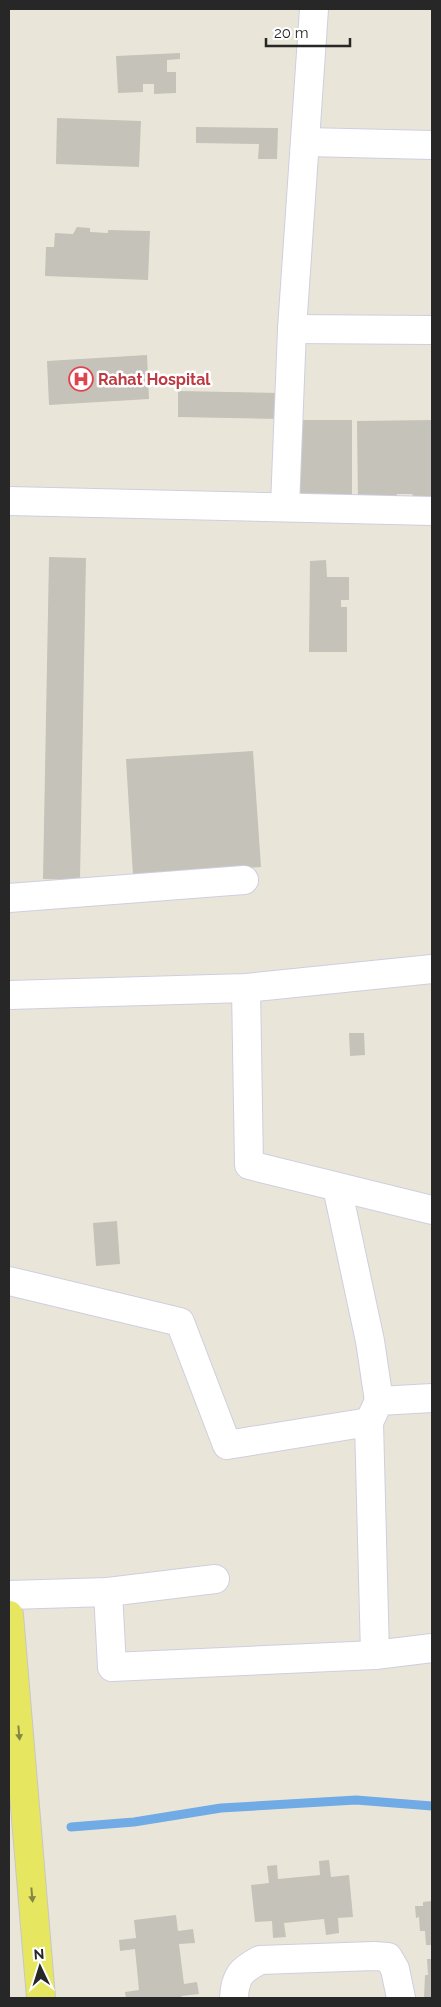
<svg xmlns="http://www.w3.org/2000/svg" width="441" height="2007" viewBox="0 0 441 2007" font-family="Raleway,sans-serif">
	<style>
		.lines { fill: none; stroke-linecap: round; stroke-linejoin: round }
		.stream { stroke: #71abe6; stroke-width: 9 }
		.building { fill: #c4c2b9 }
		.minor-casing { stroke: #cfcedf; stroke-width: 30 }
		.major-casing { stroke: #c7c7c7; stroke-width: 30 }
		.minor { stroke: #fff; stroke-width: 28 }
		.major { stroke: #e6e660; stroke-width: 28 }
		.oneway { fill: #868644 }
		.labels { text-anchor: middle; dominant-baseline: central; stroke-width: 5; stroke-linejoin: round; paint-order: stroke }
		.health-label { font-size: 16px; font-weight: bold; fill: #be3a42; stroke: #fff; text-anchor: start }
	</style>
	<rect width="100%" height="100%" fill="#e9e6d9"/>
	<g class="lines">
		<!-- stream -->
		<polyline class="stream" points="71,1827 134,1822 221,1808 356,1800 432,1806"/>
	</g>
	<!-- building -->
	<g class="building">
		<polygon points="180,53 180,59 167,60 167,72 176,72 176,93 154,94 154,84 143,84 143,92 118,93 116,56"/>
		<polygon points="57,118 141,121 139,167 56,164"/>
		<polygon points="196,127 278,128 277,159 258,159 259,144 196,143"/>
		<polygon points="77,227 90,228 90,232 108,233 108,230 150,231 148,280 45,276 46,247 54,247 55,233 73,234"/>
		<polygon points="147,355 149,399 49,405 47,361"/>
		<polygon points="178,391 282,393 281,419 178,417"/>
		<polygon points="300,420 352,420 352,499 342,499 338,495 300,495"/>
		<polygon points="432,420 432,498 417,503 412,494 397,494 397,501 358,502 357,421"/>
		<polygon points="49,557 86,558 80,880 43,879"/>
		<polygon points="326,560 327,577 349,577 349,600 341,600 341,607 347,607 347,652 309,652 310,561"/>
		<polygon points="253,751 261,867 133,875 126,759"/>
		<polygon points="349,1033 364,1033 365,1055 350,1056"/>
		<polygon points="117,1221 120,1264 96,1266 93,1223"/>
		<polygon points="329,1860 331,1877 349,1875 353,1917 338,1918 339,1933 326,1935 324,1919 284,1923 286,1937 273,1938 272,1921 255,1922 251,1885 269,1883 267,1866 277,1865 278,1879 320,1875 319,1861"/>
		<polygon points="432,1901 432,1945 426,1945 425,1931 420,1931 419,1917 416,1918 415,1906 423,1906 423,1902"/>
		<polygon points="176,1915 178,1931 193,1929 195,1943 179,1944 184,1984 197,1982 199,1994 181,1996 182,1998 126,1998 125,1992 139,1990 135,1949 120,1951 119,1940 136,1938 134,1920"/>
		<polygon points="427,1959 432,1959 432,1998 424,1998 425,1975 428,1975"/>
	</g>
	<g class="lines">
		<!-- minor casing -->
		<g class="minor-casing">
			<g id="minor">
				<polyline points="306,142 432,145"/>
				<polyline points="292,329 432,330"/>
				<polyline points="9,501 432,511"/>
				<polyline points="285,506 292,329 314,9"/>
				<polyline points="9,898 244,880"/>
				<polyline points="246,988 249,1165 432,1210"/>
				<polyline points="9,995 246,988 432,969"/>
				<polyline points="337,1187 370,1341 379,1401"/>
				<polyline points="9,1281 180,1322 227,1445 369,1422 379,1401 432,1398"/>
				<polyline points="369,1422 375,1655"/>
				<polyline points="108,1592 112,1667 375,1655 432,1648"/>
				<polyline points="9,1595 108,1592 215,1579"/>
				<path d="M 234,1998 C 235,1976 241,1970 260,1960 L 374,1956 L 388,1957 L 395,1969 L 401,1998"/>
			</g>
		</g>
		<!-- major casing -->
		<g class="major-casing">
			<polyline id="major" points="9,1615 41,1998"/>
		</g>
		<!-- minor -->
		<use href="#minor" class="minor"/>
		<!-- major -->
		<use href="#major" class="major"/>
	</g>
	<!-- one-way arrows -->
	<defs><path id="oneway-solid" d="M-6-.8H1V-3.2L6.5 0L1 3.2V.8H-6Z" transform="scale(1.25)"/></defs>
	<g class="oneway">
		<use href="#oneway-solid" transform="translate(19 1733) rotate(85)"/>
		<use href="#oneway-solid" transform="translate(32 1895) rotate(85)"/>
	</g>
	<!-- icons -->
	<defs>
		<g id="hospital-ring" transform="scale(1.25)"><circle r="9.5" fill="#fff" stroke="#e0444e" stroke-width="1.5"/><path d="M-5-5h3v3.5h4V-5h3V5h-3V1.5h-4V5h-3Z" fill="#e0444e"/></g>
	</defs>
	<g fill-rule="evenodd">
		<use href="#hospital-ring" x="81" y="379"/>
	</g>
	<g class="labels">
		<!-- health labels -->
		<g class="health-label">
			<text x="98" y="379">Rahat Hospital</text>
		</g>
	</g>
	<!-- border -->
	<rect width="441" height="2007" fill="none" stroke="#272727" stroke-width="20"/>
	<!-- north arrow -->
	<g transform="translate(40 1967) rotate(356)" stroke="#ffffff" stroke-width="4" paint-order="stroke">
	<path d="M0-4L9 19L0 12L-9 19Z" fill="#272727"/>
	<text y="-8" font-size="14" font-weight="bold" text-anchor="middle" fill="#272727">N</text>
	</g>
	<!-- scale -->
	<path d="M266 38v8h84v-8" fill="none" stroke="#272727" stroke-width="2.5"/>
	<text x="274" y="38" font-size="15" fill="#272727" stroke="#ffffff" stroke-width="4" paint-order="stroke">20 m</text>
</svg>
